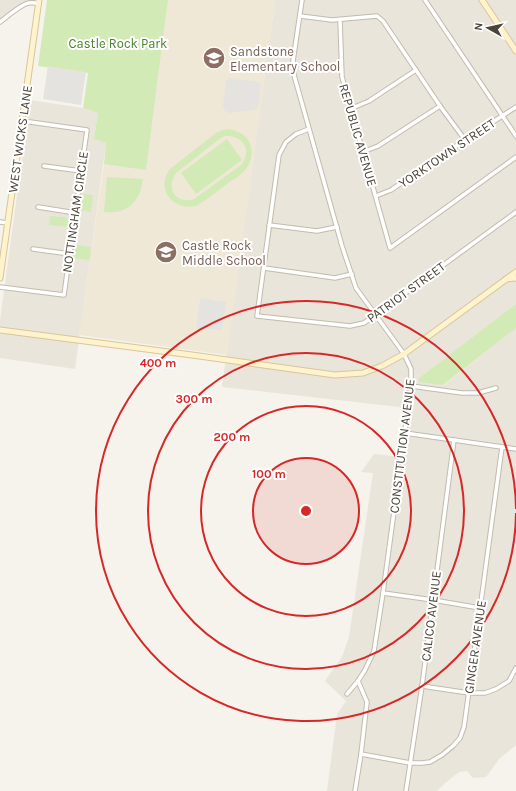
<svg xmlns="http://www.w3.org/2000/svg" width="516" height="791" viewBox="0 0 516 791" font-family="Karla,sans-serif">
	<style>
		.residential { fill: #eae5da }
		.education { fill: #efe8d6 }
		.green { fill: #d2eab5; fill-rule: evenodd }
		.parking { fill: #e5e3e0 }
		.lines { fill: none; stroke-linecap: round; stroke-linejoin: round }
		.street-casing { stroke: #c2bbae; stroke-width: 5.5 }
		.secondary-casing { stroke: #d6c79b; stroke-width: 7 }
		.street { stroke: #fff; stroke-width: 3.5 }
		.secondary { stroke: #fff3cd; stroke-width: 5 }
		.ring { fill: none; stroke: #d62828; stroke-width: 2 }
		.labels { text-anchor: middle; dominant-baseline: central; stroke-width: 4; stroke-linejoin: round; paint-order: stroke }
		.park-label { font-size: 13px; fill: #4a7f2a; stroke: #fff }
		.education-label { font-size: 13px; fill: #785e54; stroke: #fff; text-anchor: start }
		.street-label { font-size: 13px; fill: #4b4439; stroke: #fff }
		.centre { fill: #d62828; stroke: #fff; stroke-width: 2 }
		.ring-label { font-size: 12px; text-anchor: middle; font-weight: bold; fill: #d62828; stroke: #fff; stroke-width: 4; stroke-linejoin: round; paint-order: stroke }
	</style>
	<rect width="100%" height="100%" fill="#f6f3ec"/>
	<!-- residential -->
	<g class="residential">
		<polygon points="0,0 39,0 39,4 27,3 0,22"/>
		<polygon points="275,0 516,0 516,304 418,380 444,385 516,328 516,745 499,759 486,777 473,778 467,771 459,772 444,784 437,791 327,791 337,714 346,701 325,681 342,657 349,637 373,473 361,472 374,454 401,457 408,408 222,387"/>
		<polygon points="30,100 83,108 98,113 94,139 106,143 75,369 0,358 0,320"/>
	</g>
	<!-- education -->
	<polygon class="education" points="168,0 275,0 227,355 79,335 104,164 146,169"/>
	<!-- green -->
	<g class="green">
		<polygon points="47,0 168,0 146,170 104,164 106,143 94,139 98,113 83,108 88,73 38,66"/>
		<path d="M 229,129 C 238,131 247,135 250,144 C 254,154 251,163 244,171 C 240,176 232,180 227,184 C 217,191 207,200 196,206 C 173,211 155,189 170,169 L 216,133 L 223,130 ZM 226,136 C 243,135 253,151 241,165 L 194,199 C 176,205 165,188 176,173 L 222,137 Z"/>
		<polygon points="227,139 242,160 196,194 181,173"/>
		<path d="M 107,177 L 143,179 C 141,192 137,204 123,210 C 120,211 117,212 114,212 C 111,213 107,212 104,212 Z"/>
		<polygon points="82,194 93,195 91,212 80,210"/>
		<polygon points="50,216 69,218 68,227 49,225"/>
		<polygon points="74,245 91,247 90,260 72,258"/>
		<polygon points="516,304 516,328 443,385 419,382 418,379"/>
	</g>
	<!-- parking -->
	<g class="parking">
		<polygon points="48,66 86,72 81,105 43,99"/>
		<polygon points="229,78 259,82 261,85 259,105 257,108 254,110 230,113 225,111 223,107 223,105 226,81"/>
		<polygon points="200,298 226,302 222,330 196,328"/>
	</g>
	<g class="lines">
		<!-- street casing -->
		<g class="street-casing">
			<g id="street">
				<polyline points="302,0 293,61 294,75 342,246 356,288 404,354 411,369 411,386 383,593 374,651 365,670 358,681 347,694"/>
				<polyline points="425,0 516,136"/>
				<polyline points="300,16 332,20 377,16 383,21 440,106 465,140"/>
				<polyline points="340,20 342,77 390,248 516,157"/>
				<path d="M 0,22 C 7,17 21,4 29,3 C 33,2 36,3 39,4"/>
				<polyline points="350,109 369,101 416,70"/>
				<polyline points="309,129 296,134 286,142 279,155 257,316 350,326 364,323 516,212"/>
				<polyline points="363,152 378,146 440,106"/>
				<polyline points="44,166 81,171"/>
				<polyline points="376,196 391,190 465,140 516,107"/>
				<polyline points="38,207 76,213"/>
				<polyline points="0,222 8,223"/>
				<polyline points="269,225 317,231 337,227"/>
				<polyline points="33,249 70,254"/>
				<polyline points="264,268 335,278 352,274"/>
				<polyline points="0,287 64,295 87,130 23,121"/>
				<polyline points="411,386 462,393 478,393 496,388"/>
				<polyline points="405,433 516,449"/>
				<polyline points="383,593 433,600 480,608"/>
				<polyline points="422,686 469,693 485,693 496,689 509,681 516,668"/>
				<polyline points="361,754 410,763 422,763 430,762 442,755 453,746 460,738 464,727 502,447"/>
				<polyline points="355,791 361,754 367,702 358,681"/>
				<polyline points="406,791 422,686 454,440"/>
			</g>
		</g>
		<!-- secondary casing -->
		<g class="secondary-casing">
			<g id="secondary">
				<polyline points="482,0 516,51"/>
				<polyline points="0,278 39,0"/>
				<polyline points="506,279 516,278"/>
				<polyline points="0,330 192,355 335,375 363,373 382,366 404,354 516,272"/>
			</g>
		</g>
		<!-- street -->
		<use href="#street" class="street"/>
		<!-- secondary -->
		<use href="#secondary" class="secondary"/>
	</g>
	<!-- distance rings -->
	<circle cx="306" cy="511" r="53" fill="#d62828" fill-opacity=".12"/>
	<g class="ring">
		<circle cx="306" cy="511" r="53"/>
		<circle cx="306" cy="511" r="105"/>
		<circle cx="306" cy="511" r="158"/>
		<path d="M516 513A210 210 0 1 1 516 509"/>
	</g>
	<!-- icons -->
	<defs>
		<g id="school-disc" transform="scale(1.15)"><circle r="9.5" fill="#8d6e63" stroke="#fff"/><path d="M0-5L7-2L0 1L-7-2ZM-4 1L0 2.5L4 1V4Q0 6-4 4Z" fill="#fff"/></g>
	</defs>
	<g fill-rule="evenodd">
		<use href="#school-disc" x="214" y="58"/>
		<use href="#school-disc" x="166" y="252"/>
	</g>
	<g class="labels">
		<!-- park labels -->
		<g class="park-label">
			<text x="118" y="43">Castle Rock Park</text>
		</g>
		<!-- education labels -->
		<g class="education-label">
			<text x="230" y="51">Sandstone<tspan x="230" dy="15">Elementary School</tspan></text>
			<text x="182" y="245">Castle Rock<tspan x="182" dy="15">Middle School</tspan></text>
		</g>
		<!-- street labels -->
		<g class="street-label">
			<text transform="translate(358 135) rotate(74)">REPUBLIC AVENUE</text>
			<text transform="translate(20 139) rotate(-82)">WEST WICKS LANE</text>
			<text transform="translate(447 153) rotate(-34)">YORKTOWN STREET</text>
			<text transform="translate(75 212) rotate(-82)">NOTTINGHAM CIRCLE</text>
			<text transform="translate(406 292) rotate(-36)">PATRIOT STREET</text>
			<text transform="translate(402 446) rotate(-83)">CONSTITUTION AVENUE</text>
			<text transform="translate(431 616) rotate(-83)">CALICO AVENUE</text>
			<text transform="translate(475 647) rotate(-82)">GINGER AVENUE</text>
		</g>
	</g>
	<circle cx="306" cy="511" r="6" class="centre"/>
	<g class="ring-label">
		<text x="158" y="367">400 m</text>
		<text x="194" y="403">300 m</text>
		<text x="232" y="441">200 m</text>
		<text x="269" y="478">100 m</text>
	</g>
	<!-- north arrow -->
	<g transform="translate(488 28) rotate(278)" stroke="#ffffff" stroke-width="3" paint-order="stroke">
	<path d="M0-3L7 15L0 10L-7 15Z" fill="#4b4439"/>
	<text y="-6" font-size="11" font-weight="bold" text-anchor="middle" fill="#4b4439">N</text>
	</g>
</svg>
